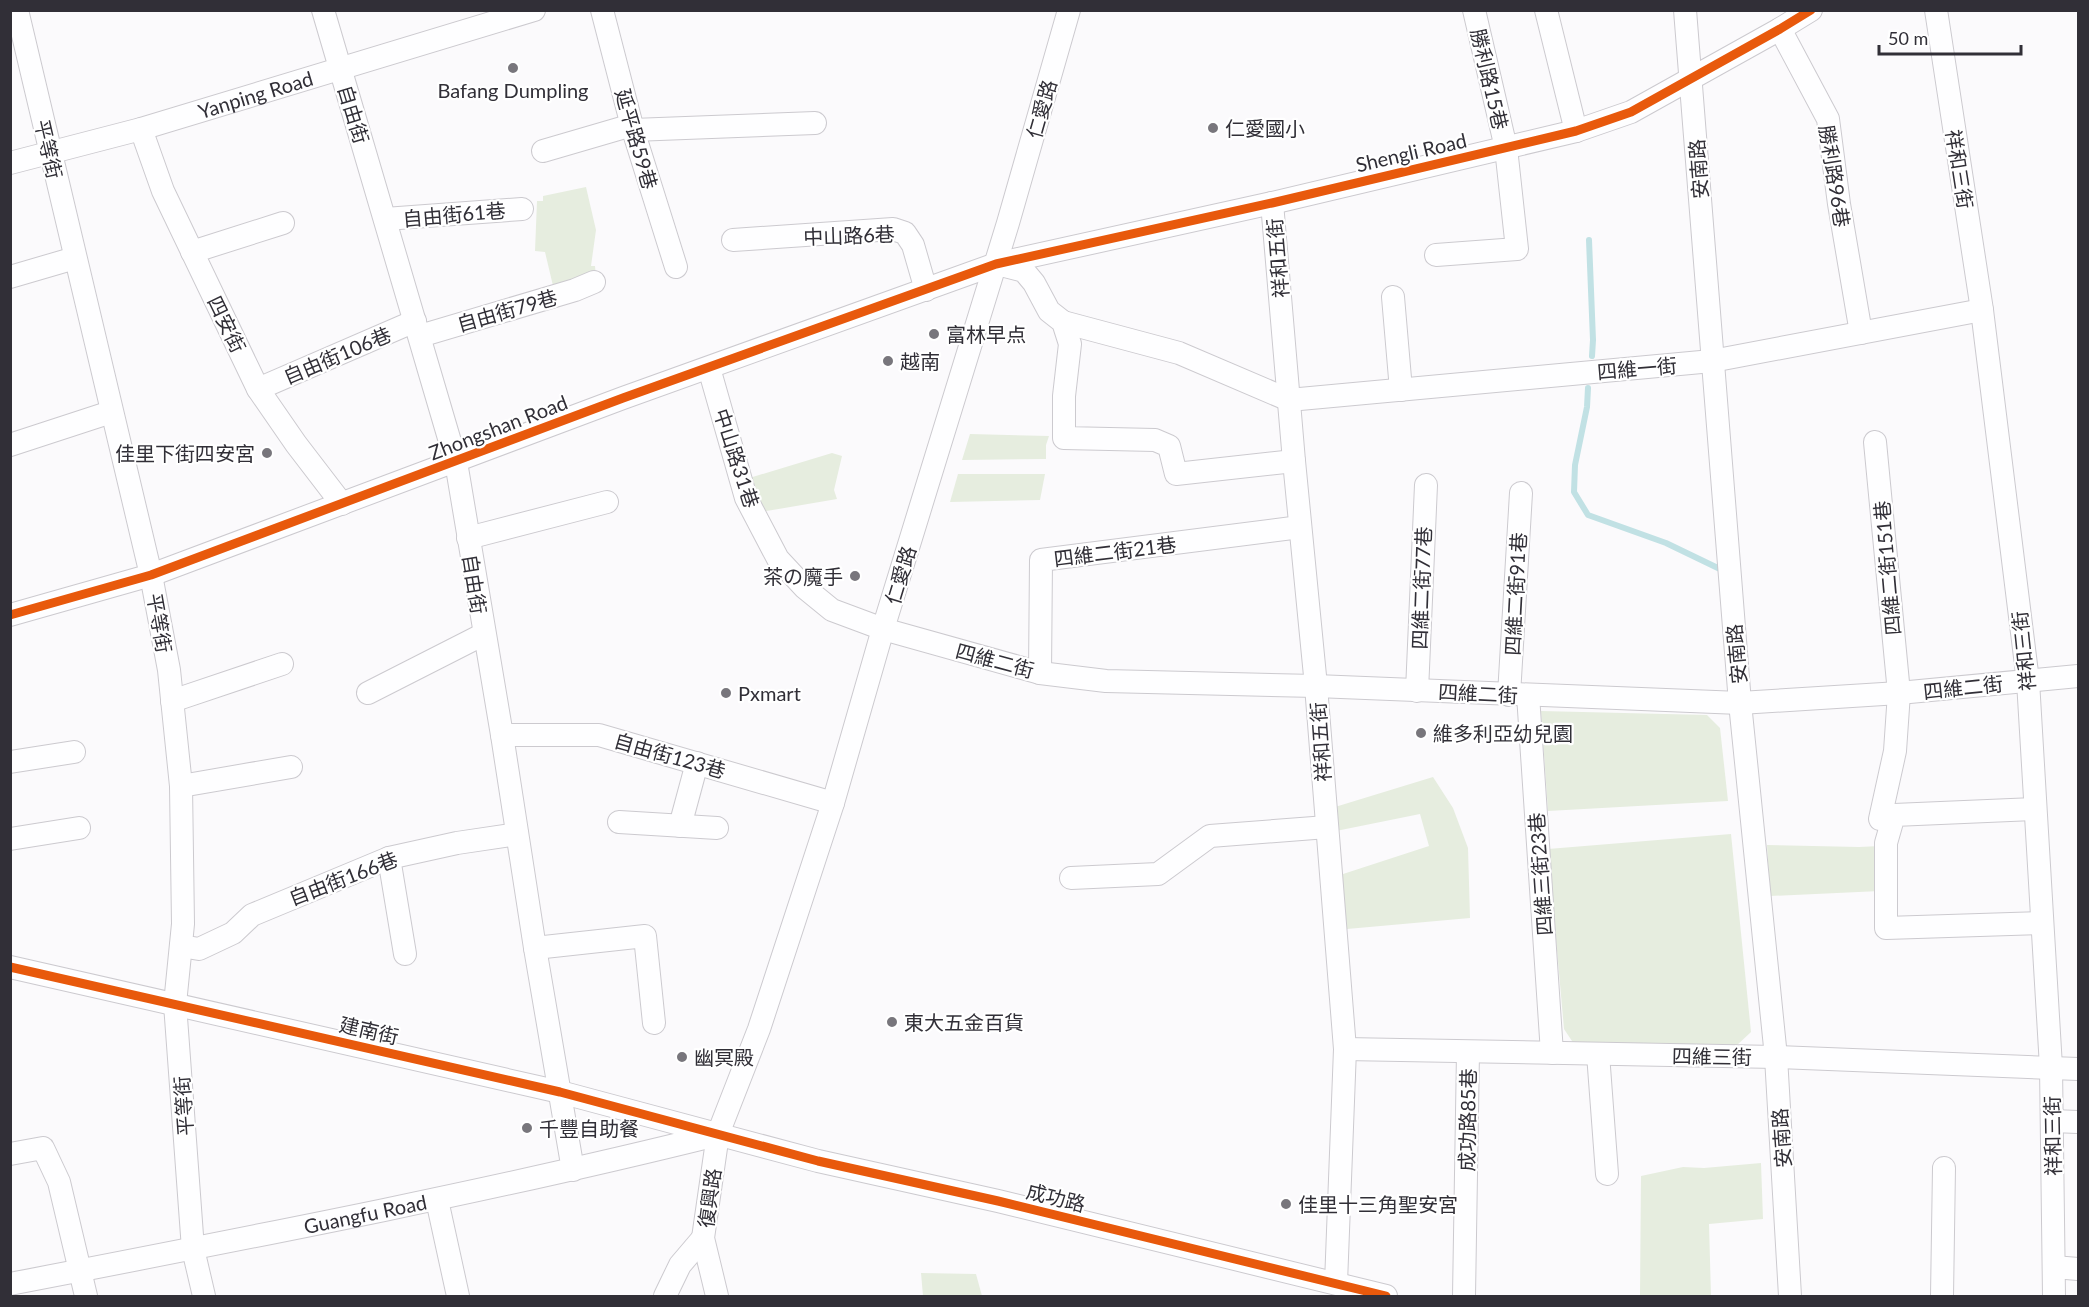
<svg xmlns="http://www.w3.org/2000/svg" width="2089" height="1307" viewBox="0 0 2089 1307" font-family="Lato,'Noto Sans TC','Noto Sans JP',sans-serif">
	<style>
		.green { fill: #e6eddf }
		.lines { fill: none; stroke-linecap: round; stroke-linejoin: round }
		.stream { stroke: #c1e1e4; stroke-width: 6 }
		.minor-casing { stroke: #cccacf; stroke-width: 24 }
		.minor { stroke: #fefeff; stroke-width: 22 }
		.cycleway-casing { stroke: #fff; stroke-width: 13 }
		.cycleway { stroke: #e8590c; stroke-width: 9 }
		.poi-dot { fill: #78767c; stroke: #fff; stroke-width: 2 }
		.labels { text-anchor: middle; dominant-baseline: central; stroke-width: 4.5; stroke-linejoin: round; paint-order: stroke }
		.street-label { font-size: 20px; fill: #312f37; stroke: #fff }
		.poi-label { font-size: 20px; fill: #312f37; stroke: #fff; text-anchor: start }
	</style>
	<rect width="100%" height="100%" fill="#fbfafc"/>
	<!-- green -->
	<g class="green">
		<polygon points="586,187 596,230 591,266 595,266 596,277 554,290 545,252 535,251 537,201 543,201 543,196"/>
		<polygon points="970,434 1049,436 1046,445 1046,459 962,460"/>
		<polygon points="832,453 842,456 834,490 837,499 761,512 746,479"/>
		<polygon points="958,474 1045,474 1040,500 950,502"/>
		<polygon points="1541,711 1707,715 1720,728 1728,801 1548,811"/>
		<polygon points="1433,777 1453,808 1468,848 1470,918 1347,929 1340,875 1429,846 1420,814 1336,831 1335,807"/>
		<polygon points="1731,834 1751,1032 1736,1046 1574,1044 1564,1029 1548,849"/>
		<polygon points="1767,845 1859,847 1880,846 1880,891 1770,896"/>
		<polygon points="1761,1163 1763,1219 1709,1224 1711,1296 1640,1296 1641,1176 1683,1167 1704,1168"/>
		<polygon points="921,1273 976,1274 982,1296 923,1296"/>
	</g>
	<g class="lines">
		<!-- stream -->
		<g class="stream">
			<polyline points="1589,240 1593,340 1592,356"/>
			<polyline points="1588,388 1587,407 1575,465 1574,492 1588,515 1666,543 1722,570"/>
		</g>
		<!-- minor casing -->
		<g class="minor-casing">
			<g id="minor">
				<polyline points="17,10 151,575 169,670 181,786 183,924 175,1004 193,1249 204,1296"/>
				<polyline points="323,10 456,462 502,735 535,948 573,1170"/>
				<polyline points="602,10 633,130 676,267"/>
				<polyline points="1546,10 1576,131"/>
				<polyline points="1685,10 1740,703 1776,1057 1790,1296"/>
				<polyline points="1936,10 1982,310 2028,681 2051,1067 2054,1296"/>
				<polyline points="1780,29 1828,119 1839,204 1861,333"/>
				<polyline points="141,129 163,191 258,389 296,444 342,504"/>
				<polyline points="633,130 815,123"/>
				<polyline points="543,151 632,125"/>
				<path id="s1" d="M 10,163 L 141,129 L 534,10"/>
				<polyline points="1272,203 1294,461 1316,686 1345,1049 1336,1283"/>
				<polyline points="385,219 522,209"/>
				<polyline points="733,240 893,229 905,233 913,245 926,290"/>
				<polyline points="192,252 283,223"/>
				<polyline points="1436,255 1517,249 1506,148 1474,10"/>
				<polyline points="997,264 1024,271 1034,283 1049,311 1063,322 1070,344 1064,396 1064,438 1155,440 1169,446 1176,474 1294,461"/>
				<polyline points="10,277 75,258"/>
				<polyline points="1393,297 1401,390"/>
				<polyline points="1063,322 1179,353 1289,400 1712,361 1982,310"/>
				<polyline points="420,336 575,290 594,282"/>
				<polyline points="709,368 746,498 778,559 805,588 832,610 883,629 1040,673 1106,681 1316,686 1740,703 1899,693 2078,676"/>
				<polyline points="258,389 415,321"/>
				<polyline points="1875,442 1899,693 1895,751 1880,819"/>
				<polyline points="10,445 111,412"/>
				<polyline points="468,538 607,502"/>
				<polyline points="10,615 151,575 623,398 996,264 1272,203 1576,131 1631,112 1780,29 1811,10"/>
				<polyline points="1040,673 1041,560 1300,527"/>
				<polyline points="1417,691 1426,485"/>
				<polyline points="368,693 484,634"/>
				<polyline points="1509,695 1521,493"/>
				<polyline points="1528,695 1552,1053"/>
				<polyline points="172,701 282,664"/>
				<polyline points="502,735 599,735 833,803"/>
				<polyline points="10,762 74,752"/>
				<polyline points="181,786 291,767"/>
				<polyline points="2035,809 1894,815 1886,843 1886,928 2042,923"/>
				<polyline points="619,822 717,828"/>
				<polyline points="680,826 697,763"/>
				<polyline points="10,839 79,828"/>
				<polyline points="389,858 405,954"/>
				<polyline points="1071,878 1158,874 1210,836 1327,827"/>
				<polyline points="181,946 199,949 233,933 252,915 389,858 457,843 517,834"/>
				<polyline points="535,948 645,936 654,1023"/>
				<polyline points="10,967 560,1092 818,1161 998,1201 1386,1296"/>
				<polyline points="1345,1049 1776,1057 2078,1069"/>
				<polyline points="1598,1054 1607,1174"/>
				<polyline points="2052,1121 2078,1122"/>
				<polyline points="10,1154 43,1148 59,1182 86,1296"/>
				<polyline points="437,1200 458,1296"/>
				<polyline points="2054,1267 2078,1269"/>
				<path id="s2" d="M 10,1284 C 247,1238 483,1193 716,1135"/>
				<polyline points="665,1296 680,1265 703,1238"/>
				<polyline points="717,1296 703,1238 718,1134 759,1029 833,803 883,629 1008,223 1069,10"/>
				<polyline points="1464,1296 1468,1052"/>
				<polyline points="1942,1296 1944,1168"/>
			</g>
		</g>
		<!-- minor -->
		<use href="#minor" class="minor"/>
		<!-- cycleway casing -->
		<g class="cycleway-casing">
			<g id="cycleway">
				<polyline points="10,615 151,575 623,398 996,264 1272,203 1576,131 1631,112 1780,29 1811,10"/>
				<polyline points="10,967 560,1092 818,1161 998,1201 1386,1296"/>
			</g>
		</g>
		<!-- cycleway -->
		<use href="#cycleway" class="cycleway"/>
	</g>
	<!-- markers -->
	<g class="poi-dot">
		<circle cx="513" cy="68" r="6"/>
		<circle cx="1213" cy="128" r="6"/>
		<circle cx="934" cy="334" r="6"/>
		<circle cx="888" cy="361" r="6"/>
		<circle cx="267" cy="453" r="6"/>
		<circle cx="855" cy="576" r="6"/>
		<circle cx="726" cy="693" r="6"/>
		<circle cx="1421" cy="733" r="6"/>
		<circle cx="892" cy="1022" r="6"/>
		<circle cx="682" cy="1057" r="6"/>
		<circle cx="527" cy="1128" r="6"/>
		<circle cx="1286" cy="1204" r="6"/>
	</g>
	<g class="labels">
		<!-- street labels -->
		<g class="street-label">
			<text transform="translate(1490 79) rotate(77)">勝利路15巷</text>
			<text stroke="none"><textPath href="#s1" startOffset="255">Yanping Road</textPath></text>
			<text transform="translate(1041 109) rotate(-74)">仁愛路</text>
			<text transform="translate(354 114) rotate(73)">自由街</text>
			<text transform="translate(637 139) rotate(74)">延平路59巷</text>
			<text transform="translate(49 149) rotate(77)">平等街</text>
			<text transform="translate(1411 152) rotate(-13)">Shengli Road</text>
			<text transform="translate(1698 169) rotate(-94)">安南路</text>
			<text transform="translate(1960 169) rotate(81)">祥和三街</text>
			<text transform="translate(1835 176) rotate(81)">勝利路96巷</text>
			<text transform="translate(454 214) rotate(-5)">自由街61巷</text>
			<text transform="translate(849 235) rotate(-2)">中山路6巷</text>
			<text transform="translate(1277 258) rotate(-95)">祥和五街</text>
			<text transform="translate(507 310) rotate(-16)">自由街79巷</text>
			<text transform="translate(227 324) rotate(64)">四安街</text>
			<text transform="translate(337 355) rotate(-23)">自由街106巷</text>
			<text transform="translate(1637 368) rotate(-5)">四維一街</text>
			<text transform="translate(498 427) rotate(-21)">Zhongshan Road</text>
			<text transform="translate(737 458) rotate(72)">中山路31巷</text>
			<text transform="translate(1115 551) rotate(-7)">四維二街21巷</text>
			<text transform="translate(1887 568) rotate(-95)">四維二街151巷</text>
			<text transform="translate(900 575) rotate(-73)">仁愛路</text>
			<text transform="translate(475 584) rotate(81)">自由街</text>
			<text transform="translate(1421 588) rotate(-88)">四維二街77巷</text>
			<text transform="translate(1515 594) rotate(-87)">四維二街91巷</text>
			<text transform="translate(160 623) rotate(80)">平等街</text>
			<text transform="translate(2023 651) rotate(-96)">祥和三街</text>
			<text transform="translate(1736 654) rotate(-95)">安南路</text>
			<text transform="translate(995 660) rotate(15)">四維二街</text>
			<text transform="translate(1963 687) rotate(-6)">四維二街</text>
			<text transform="translate(1478 693) rotate(3)">四維二街</text>
			<text transform="translate(1320 742) rotate(-94)">祥和五街</text>
			<text transform="translate(670 755) rotate(16)">自由街123巷</text>
			<text transform="translate(1540 874) rotate(-94)">四維三街23巷</text>
			<text transform="translate(343 878) rotate(-21)">自由街166巷</text>
			<text transform="translate(369 1030) rotate(13)">建南街</text>
			<text transform="translate(1712 1056) rotate(1)">四維三街</text>
			<text transform="translate(183 1106) rotate(-94)">平等街</text>
			<text transform="translate(1467 1120) rotate(-89)">成功路85巷</text>
			<text transform="translate(2052 1136) rotate(-91)">祥和三街</text>
			<text transform="translate(1781 1138) rotate(-94)">安南路</text>
			<text transform="translate(1056 1197) rotate(14)">成功路</text>
			<text transform="translate(709 1198) rotate(-82)">復興路</text>
			<text stroke="none"><textPath href="#s2" startOffset="362">Guangfu Road</textPath></text>
		</g>
		<!-- poi labels -->
		<g class="poi-label">
			<text x="513" y="90" text-anchor="middle">Bafang Dumpling</text>
			<text x="1225" y="128">仁愛國小</text>
			<text x="946" y="334">富林早点</text>
			<text x="900" y="361">越南</text>
			<text x="255" y="453" text-anchor="end">佳里下街四安宮</text>
			<text x="843" y="576" text-anchor="end">茶の魔手</text>
			<text x="738" y="693">Pxmart</text>
			<text x="1433" y="733">維多利亞幼兒園</text>
			<text x="904" y="1022">東大五金百貨</text>
			<text x="694" y="1057">幽冥殿</text>
			<text x="539" y="1128">千豐自助餐</text>
			<text x="1298" y="1204">佳里十三角聖安宮</text>
		</g>
	</g>
	<!-- border -->
	<rect width="2089" height="1307" fill="none" stroke="#312f37" stroke-width="24"/>
	<!-- scale -->
	<path d="M1879 45v9h142v-9" fill="none" stroke="#312f37" stroke-width="3"/>
	<text x="1888" y="45" font-size="18" fill="#312f37" stroke="#ffffff" stroke-width="4.5" paint-order="stroke">50 m</text>
</svg>
